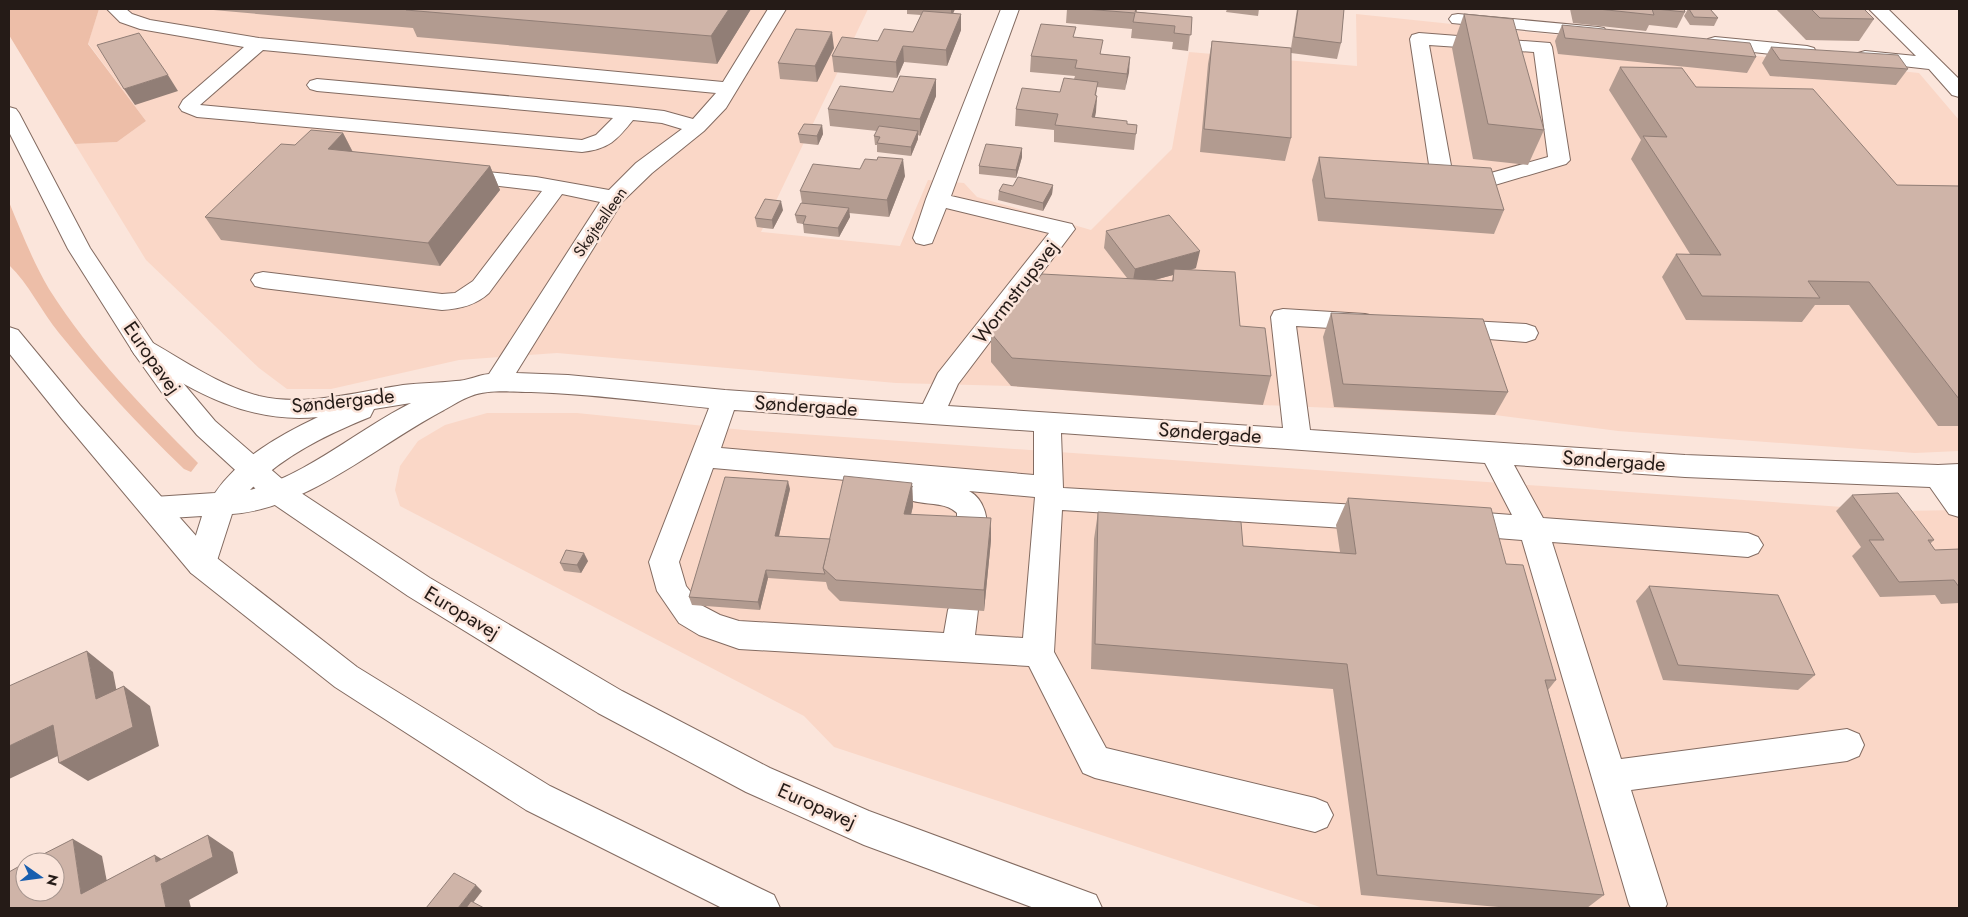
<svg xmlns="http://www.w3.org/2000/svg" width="1968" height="917" viewBox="0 0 1968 917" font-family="Jost,sans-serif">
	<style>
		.built { fill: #fad7c7 }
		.green { fill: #edbea8 }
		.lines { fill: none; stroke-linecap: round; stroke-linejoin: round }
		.minor-casing { stroke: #836b61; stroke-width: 2 }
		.major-casing { stroke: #836b61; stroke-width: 2 }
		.minor { fill: #fff; fill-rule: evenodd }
		.major { fill: #fff; fill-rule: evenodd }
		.wall { fill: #b29b90; fill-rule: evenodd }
		.shaded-wall { fill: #917e76 }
		.building { fill: #cfb4a8; stroke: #917e76 }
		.labels { text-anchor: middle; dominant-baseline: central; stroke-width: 5; stroke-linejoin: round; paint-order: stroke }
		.far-street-label { font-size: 16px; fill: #251b17; stroke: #fbe5db }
		.street-label { font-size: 20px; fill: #251b17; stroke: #fbe5db }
	</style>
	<rect width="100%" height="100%" fill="#fbe5db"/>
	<!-- built -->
	<g class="built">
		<polygon points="99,9 868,9 761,232 900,246 928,180 964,183 977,197 1091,230 1172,149 1189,52 1357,66 1356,14 1919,73 1959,120 1959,451 1915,453 1618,431 1495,415 1263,405 1011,386 896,383 557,353 459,360 331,389 287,389 259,368 146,260 75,144 117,142 146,121 88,43"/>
		<polygon points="487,413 577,413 744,430 1900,511 1959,510 1959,908 1323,908 834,747 804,716 400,506 395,490 400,466 418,441 445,425"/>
	</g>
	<!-- green -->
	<g class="green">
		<polygon points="9,9 99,9 88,44 146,121 117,142 75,144 9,35"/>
		<path d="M 9,202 C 21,231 33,262 49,289 C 91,355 144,409 198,463 L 191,472 L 184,469 C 139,426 98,381 59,333 C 41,311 29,284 9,265 Z"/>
	</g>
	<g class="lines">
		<!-- minor casing -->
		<g class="minor-casing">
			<g id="minor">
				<path d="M 107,9 L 126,9 L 132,14 L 150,20 L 259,38 L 723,82 L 768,9 L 786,9 L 726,108 L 704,131 L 652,173 L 622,202 L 516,373 L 568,375 L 725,390 L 923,404 L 938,373 L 1049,233 L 946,208 L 932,243 L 924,245 L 916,243 L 913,238 L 926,199 L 1001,9 L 1019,9 L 951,196 L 1072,224 L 1075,229 L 958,384 L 948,406 L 1283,428 L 1271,317 L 1274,311 L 1283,309 L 1365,314 L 1374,316 L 1377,322 L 1374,328 L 1365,330 L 1296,326 L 1310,430 L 1685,455 L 1938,465 L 1959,464 L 1959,517 L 1949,514 L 1930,487 L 1685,477 L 1514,465 L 1543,518 L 1748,533 L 1758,537 L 1763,545 L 1758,553 L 1748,557 L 1552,542 L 1621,759 L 1847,729 L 1859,734 L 1864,745 L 1859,756 L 1847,761 L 1631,790 L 1667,904 L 1665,908 L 1631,908 L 1629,904 L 1522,540 L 1459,535 L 1449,531 L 1445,523 L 1449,515 L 1459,511 L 1512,515 L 1485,463 L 1061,433 L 1063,488 L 1376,506 L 1386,510 L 1390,518 L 1386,526 L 1376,530 L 1062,510 L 1054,652 L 1106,748 L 1315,798 L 1327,803 L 1333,815 L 1327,827 L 1315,832 L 1095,778 L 1083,773 L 1029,666 L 739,649 L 699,635 L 679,623 L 657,591 L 649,562 L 709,408 C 650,402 591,394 531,392 C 512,392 490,389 471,396 C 462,399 453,405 444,410 C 379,444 306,509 232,514 L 213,573 L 202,576 L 191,573 L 187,564 L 202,516 L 154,519 L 144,516 L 140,508 L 144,500 L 154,497 L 215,493 C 239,458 280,435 318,417 C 246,424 194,391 135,355 L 131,349 L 135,343 L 144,340 L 153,343 C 186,362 221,386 259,396 C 305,407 357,392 403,385 C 420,383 438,383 456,381 C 467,381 478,375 489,374 L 600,202 L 562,194 L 489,293 C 476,305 460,309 442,310 L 263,288 L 255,286 L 251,280 L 255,274 L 263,272 L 442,294 L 455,293 L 473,281 L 542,191 L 457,181 L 449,180 L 446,175 L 449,170 L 457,169 L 536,177 L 609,190 L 636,163 L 682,129 L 662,123 L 633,120 C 617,140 609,149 582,152 L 197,117 L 182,111 L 179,107 L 183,100 L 244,47 L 140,29 L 120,22 ZM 263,50 L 716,93 L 693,119 L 664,111 L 628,107 L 317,79 L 310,81 L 307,85 L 310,89 L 317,91 L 613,118 L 596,135 L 582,140 L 200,105 ZM 411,403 C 357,430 309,474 250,490 C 282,456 328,434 370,417 L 374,409 ZM 734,410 L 1034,431 L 1034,475 L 721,448 ZM 713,468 L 913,486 L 909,493 L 913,501 C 927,505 946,502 957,513 L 957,539 L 962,547 L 972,551 L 982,547 C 991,530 988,501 969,491 L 1035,497 L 1023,638 L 975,635 L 978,610 L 974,601 L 963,597 L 952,601 L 948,610 L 944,633 L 739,621 L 720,615 L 701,605 L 686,586 L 679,562 Z"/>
				<polygon points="1869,9 1888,9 1959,79 1959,97 1952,95 1929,69 1858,61 1856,57 1858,53 1865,51 1916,56"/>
				<polygon points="1458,14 1598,27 1604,28 1607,32 1604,36 1598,37 1452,23 1449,19 1452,15"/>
				<polygon points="1419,33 1550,43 1552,47 1570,160 1566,164 1488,187 1480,186 1477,181 1480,176 1548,157 1534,52 1429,45 1452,171 1449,176 1441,177 1433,176 1430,171 1410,39 1412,35"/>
				<polygon points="1715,37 1807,46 1814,48 1816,52 1814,56 1807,58 1708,47 1706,43 1708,39"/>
				<polygon points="1451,320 1526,324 1535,327 1538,333 1535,339 1526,342 1451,336 1442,334 1439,328 1442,322"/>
			</g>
		</g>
		<!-- major casing -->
		<g class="major-casing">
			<g id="major">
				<polygon points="9,107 16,109 19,113 90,248 153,343 183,383 215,421 289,485 430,578 622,691 770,768 869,811 1096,895 1102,908 1034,908 864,845 746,792 598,713 408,596 269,501 197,435 165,397 135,355 68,249 9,132"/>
				<polygon points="9,327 18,330 80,405 213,555 357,667 550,786 774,895 780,908 722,908 526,810 335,687 191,573 62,419 9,353"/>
			</g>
		</g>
		<!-- minor -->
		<use href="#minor" class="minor"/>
		<!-- major -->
		<use href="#major" class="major"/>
	</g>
	<!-- wall -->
	<g class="wall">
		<polygon points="202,9 751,9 717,64 417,37 413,28"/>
		<polygon points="907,9 955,9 953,13 961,30 947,66 904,62 897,78 834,72 832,56 878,41 913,32 921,15 907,14"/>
		<polygon points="1067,9 1137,9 1137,12 1192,17 1188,51 1172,49 1173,42 1131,38 1132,29 1066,23"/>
		<polygon points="1227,9 1259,9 1258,16 1226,12"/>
		<polygon points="1297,9 1344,9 1341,43 1337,59 1291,53 1291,138 1285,161 1200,152 1208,64 1212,41 1291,48"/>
		<polygon points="1447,9 1517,9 1517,10"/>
		<polygon points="1570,9 1684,9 1685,12 1677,28 1649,25 1646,31 1573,23"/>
		<polygon points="1688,9 1710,9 1718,18 1714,26 1690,25 1684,16"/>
		<polygon points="1776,9 1864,9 1874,19 1859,41 1806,40"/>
		<polygon points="1464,14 1544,130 1528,165 1473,159 1452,48"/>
		<polygon points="1562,25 1756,57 1747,73 1558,54 1555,41"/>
		<polygon points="1075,37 1101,54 1130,57 1125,90 1097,87 1096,96 1097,96 1095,117 1127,124 1137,125 1134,150 1054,142 1054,130 1015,126 1016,109 1060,92 1074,79 1075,76 1030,72 1031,56"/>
		<polygon points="1771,47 1908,69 1896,85 1770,76 1762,63"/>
		<polygon points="834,48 817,82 780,79 778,63"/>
		<polygon points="1620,67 1696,87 1897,185 1959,186 1959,426 1938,426 1849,305 1815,305 1802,322 1686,320 1662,277 1676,254 1690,254 1631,159 1641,140 1609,90"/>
		<polygon points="936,79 936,96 920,136 918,135 918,139 911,156 877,152 877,145 875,145 874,136 877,131 830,126 828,109 893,92"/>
		<polygon points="822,125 823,134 818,145 800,143 798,134"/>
		<polygon points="343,133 353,152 490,166 500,190 440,266 221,240 205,217 295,145"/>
		<polygon points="1022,148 1022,157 1016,178 979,174 979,166"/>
		<polygon points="1319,157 1504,210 1494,234 1318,221 1312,180"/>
		<polygon points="905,176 889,217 849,213 850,217 839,237 804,233 803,224 797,223 795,215 802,203 800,191"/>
		<polygon points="1053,185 1052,194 1043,211 998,200 999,191"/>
		<polygon points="783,210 773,229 757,227 755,218"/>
		<path d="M 1106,231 L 1196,268 L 1191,270 L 1240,326 L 1271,376 L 1263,405 L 1011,386 L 991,362 L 991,333 L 1127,278 L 1104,248 ZM 1173,275 L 1172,281 L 1154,280 Z"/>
		<polygon points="1331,313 1508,392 1495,415 1334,407 1323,337"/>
		<polygon points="912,483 913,506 911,514 991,540 984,611 840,601 828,589 826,582 768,578 760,610 692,605 689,597 790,489 779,536 830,539"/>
		<polygon points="1852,495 1934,540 1930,544 1935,550 1959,549 1959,603 1941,604 1935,595 1880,597 1852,556 1861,547 1836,511"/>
		<polygon points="1348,498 1506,564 1556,680 1548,690 1604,895 1587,908 1510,908 1361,895 1333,689 1091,669 1094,539 1098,512 1243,546 1340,552 1336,525"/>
		<polygon points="588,561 581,573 564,571 560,563"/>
		<polygon points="1649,586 1815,675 1798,690 1663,680 1636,601"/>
	</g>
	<!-- shaded-wall -->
	<g class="shaded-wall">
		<polygon points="729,9 751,9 717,64 711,36"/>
		<polygon points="951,9 955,9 951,18"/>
		<polygon points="961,14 961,30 947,66 946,50"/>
		<polygon points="832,32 834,48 817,82 815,66"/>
		<polygon points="903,46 904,62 897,78 896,62"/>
		<polygon points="1130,57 1129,73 1125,90 1127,74"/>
		<polygon points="168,75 178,91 135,105 124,89"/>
		<polygon points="936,79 936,96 920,136 920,119"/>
		<polygon points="1097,96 1096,112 1092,129 1092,117"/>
		<polygon points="822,125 823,134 818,145 817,136"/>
		<polygon points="918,131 918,139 911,156 911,147"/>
		<polygon points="343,133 355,157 328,149"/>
		<polygon points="1022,148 1022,157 1016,178 1016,170"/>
		<polygon points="903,159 905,176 889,217 887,200"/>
		<polygon points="490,166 500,190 440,266 428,243"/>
		<polygon points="1053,185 1052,194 1043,211 1043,203"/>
		<polygon points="781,201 783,210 773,229 772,220"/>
		<polygon points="849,208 850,217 839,237 838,228"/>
		<polygon points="1200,251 1196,268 1174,274 1174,269 1173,275 1132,286 1135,269"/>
		<polygon points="788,481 790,489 777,544 775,536"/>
		<polygon points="912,483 913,506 906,536 904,514"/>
		<polygon points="991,518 991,540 984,611 984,590"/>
		<polygon points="584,553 588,561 581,573 577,565"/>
		<polygon points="766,570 768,578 760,610 758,602"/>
		<polygon points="87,651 113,672 122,719 96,699"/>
		<polygon points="124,686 150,706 159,746 88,781 59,763"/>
		<polygon points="53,725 81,745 9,779 9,746"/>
		<polygon points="208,835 233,852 238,873 189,900 191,908 166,908 155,855 183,872"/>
		<polygon points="73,839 102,856 112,908 81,894"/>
		<polygon points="476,885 482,891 469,908 458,908"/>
	</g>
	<!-- building -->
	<g class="building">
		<polygon points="407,9 729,9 711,36 406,10"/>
		<polygon points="1085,9 1136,9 1135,12 1192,17 1191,35 1174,33 1175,26 1133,22 1135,13"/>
		<polygon points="1298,9 1344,9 1341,43 1294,37"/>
		<polygon points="1598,9 1652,9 1654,15"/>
		<polygon points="1656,9 1684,9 1685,12"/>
		<polygon points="1689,9 1710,9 1718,18 1694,17"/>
		<polygon points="1811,9 1864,9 1874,19 1820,18"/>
		<polygon points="923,11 961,14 946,50 903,46 896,62 832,56 842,37 878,41 884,29 913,32"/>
		<polygon points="1464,14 1513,19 1544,130 1488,124"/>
		<polygon points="1041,24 1076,27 1073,37 1103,40 1100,54 1130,57 1127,74 1075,68 1077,60 1031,56"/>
		<polygon points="1562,25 1750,43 1756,57 1565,38"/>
		<polygon points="796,29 832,32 815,66 778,63"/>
		<polygon points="139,33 168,75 124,89 97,45"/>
		<polygon points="1212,41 1291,48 1291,138 1204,129"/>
		<polygon points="1771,47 1898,55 1908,69 1780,60"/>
		<polygon points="1620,67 1682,68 1696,87 1813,89 1897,185 1959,186 1959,399 1869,282 1808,281 1820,298 1702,296 1676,254 1721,255 1643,136 1667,137"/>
		<polygon points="900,76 936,79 920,119 828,109 840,86 893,92"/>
		<polygon points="1064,78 1098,82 1095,95 1097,96 1092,117 1127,121 1127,124 1137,125 1136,134 1055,125 1058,114 1016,109 1022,88 1060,92"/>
		<polygon points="804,124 822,125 817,136 798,134"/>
		<polygon points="879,126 918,131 911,147 877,143 880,137 874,136"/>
		<polygon points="311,130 343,133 328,149 490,166 428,243 205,217 281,144 295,145"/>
		<polygon points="986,144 1022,148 1016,170 979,166"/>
		<polygon points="878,157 903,159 887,200 800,191 813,164 860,169 865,159 877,160"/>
		<polygon points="1319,157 1491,168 1504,210 1325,198"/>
		<polygon points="1018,177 1053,185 1043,203 999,191 1003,184 1013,186"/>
		<polygon points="765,199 781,201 772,220 755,218"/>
		<polygon points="801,203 849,208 838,228 803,224 806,216 795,215"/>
		<polygon points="1169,215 1200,251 1135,269 1106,231"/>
		<polygon points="1174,269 1235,272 1240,326 1265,328 1271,376 1012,358 991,333 1042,274 1173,281"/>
		<polygon points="1331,313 1483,319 1508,392 1343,384"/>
		<polygon points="844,476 912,483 904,514 991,518 984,590 836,580 823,568"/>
		<polygon points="725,477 788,481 775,536 830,539 823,568 825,574 766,570 758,602 689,597"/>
		<polygon points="1898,493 1934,540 1928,540 1935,550 1959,549 1959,587 1954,580 1899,582 1869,540 1884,540 1852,495"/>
		<polygon points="1348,498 1491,508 1506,564 1523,565 1556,680 1545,680 1604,895 1377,875 1347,664 1095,644 1098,512 1241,522 1243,546 1356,554"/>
		<polygon points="566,550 584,553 577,565 560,563"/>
		<polygon points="1649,586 1778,595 1815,675 1678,665"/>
		<polygon points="87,651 96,699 124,686 133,727 59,763 53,725 9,746 9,686"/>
		<polygon points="208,835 213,857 161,884 166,908 9,908 9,872 25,863 25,892 55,892 55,862 28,862 73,839 81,894 155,855 156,862"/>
		<polygon points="454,873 476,885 458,908 426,908"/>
		<polygon points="471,901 484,908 466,908"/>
	</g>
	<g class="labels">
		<!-- far-street labels -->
		<g class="far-street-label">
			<text transform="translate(600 222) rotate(-55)">Skøjtealleen</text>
		</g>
		<!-- street labels -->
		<g class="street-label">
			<text transform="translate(1016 292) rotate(-52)">Wormstrupsvej</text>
			<text transform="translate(152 358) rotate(55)">Europavej</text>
			<text transform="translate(343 401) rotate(-6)">Søndergade</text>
			<text transform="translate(806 406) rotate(4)">Søndergade</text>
			<text transform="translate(1210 433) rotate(4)">Søndergade</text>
			<text transform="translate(1614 461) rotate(4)">Søndergade</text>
			<text transform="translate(462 613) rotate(31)">Europavej</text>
			<text transform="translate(817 806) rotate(24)">Europavej</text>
		</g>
	</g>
	<!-- border -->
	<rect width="1968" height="917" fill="none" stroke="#251b17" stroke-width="20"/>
	<!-- north arrow -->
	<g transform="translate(40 877) rotate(104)"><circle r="24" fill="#fbe5db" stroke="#a5948d"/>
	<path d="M0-4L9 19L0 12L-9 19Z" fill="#195faf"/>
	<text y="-8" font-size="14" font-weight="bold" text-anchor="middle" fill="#251b17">N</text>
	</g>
</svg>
